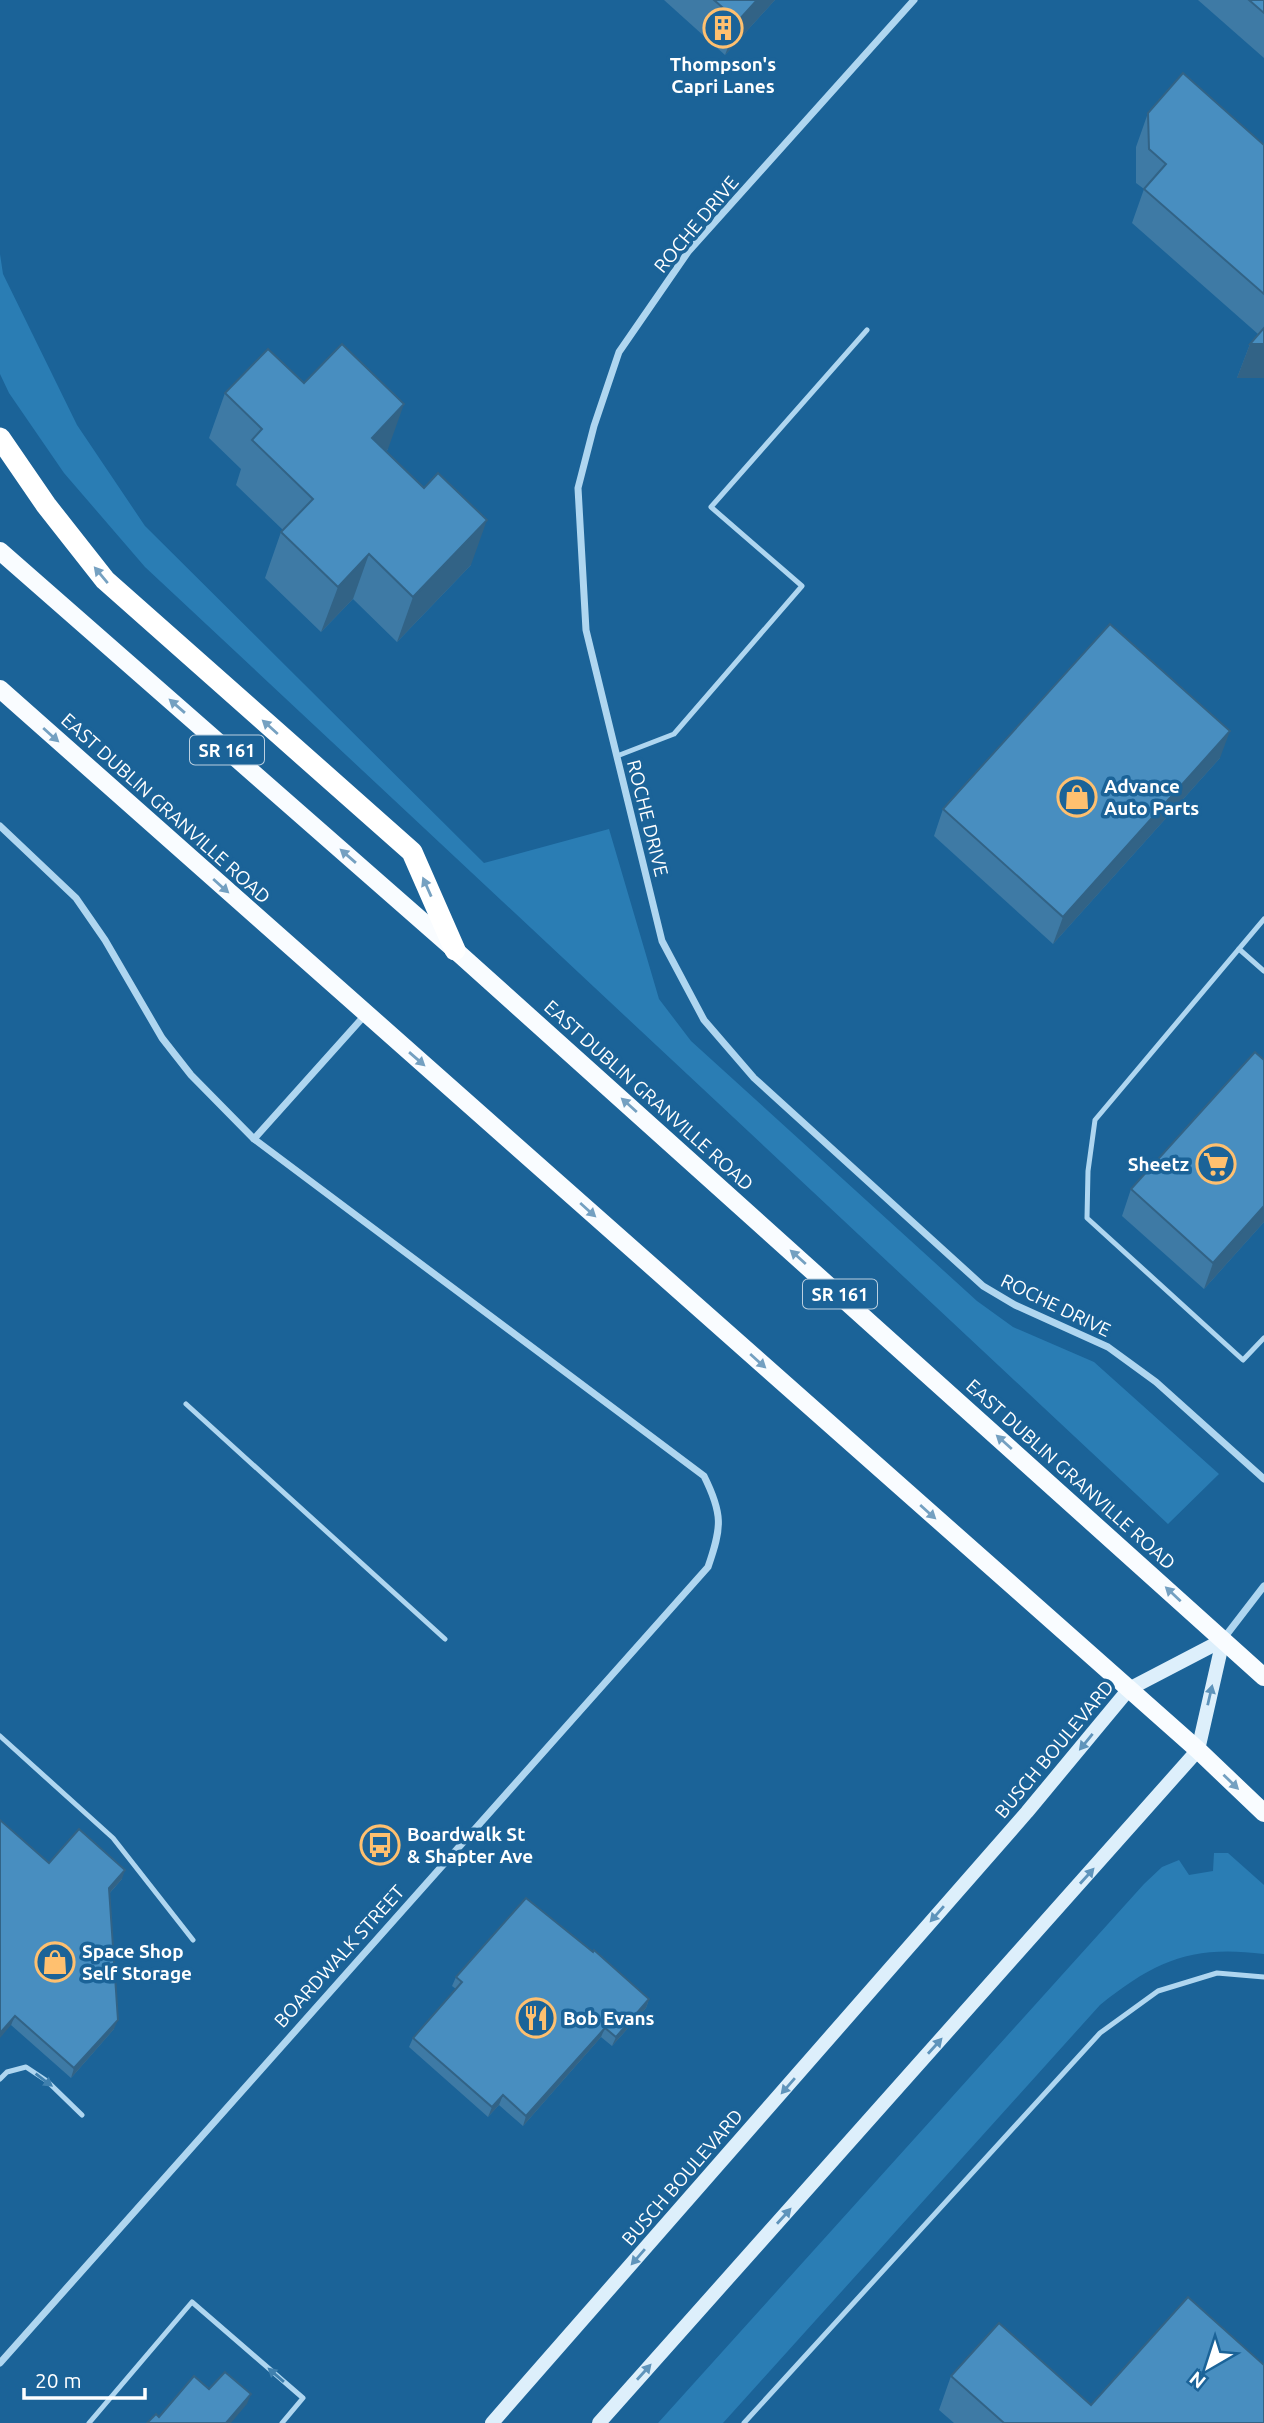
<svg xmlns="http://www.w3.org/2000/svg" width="1264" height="2423" viewBox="0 0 1264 2423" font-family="Ubuntu,sans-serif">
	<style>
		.green { fill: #2a7db4 }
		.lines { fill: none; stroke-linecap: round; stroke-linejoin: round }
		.lane { stroke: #afd6f0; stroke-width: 5 }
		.street { stroke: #afd6f0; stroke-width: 7 }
		.secondary { stroke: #ddeffb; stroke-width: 14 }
		.primary { stroke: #f9fcff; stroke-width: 18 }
		.highway { stroke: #fff; stroke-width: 21 }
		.wall { fill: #3e7aa5 }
		.shaded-wall { fill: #326386 }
		.building { fill: #488ec0; stroke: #326386; stroke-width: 2 }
		.oneway { fill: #76a1c1 }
		.oneway2 { fill: #74a0c1 }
		.oneway3 { fill: #5f94bb }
		.oneway4 { fill: #4080ae }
		.labels { text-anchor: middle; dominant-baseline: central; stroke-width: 7; stroke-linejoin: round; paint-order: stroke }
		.shield { fill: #1b6398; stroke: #bbd0e0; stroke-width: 2 }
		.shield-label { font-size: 18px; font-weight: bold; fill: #fff }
		.poi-label { font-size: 19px; font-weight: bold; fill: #fff; stroke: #1b6398; text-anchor: start }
		.street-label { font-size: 19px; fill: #fff; stroke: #1b6398 }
	</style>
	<rect width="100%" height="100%" fill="#1b6398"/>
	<!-- green -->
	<g class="green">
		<polygon points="0,254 3,274 77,425 145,526 484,863 609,829 659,999 691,1041 977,1301 1013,1327 1094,1362 1219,1474 1168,1524 145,567 64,473 9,393 0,374"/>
		<path d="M 1214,1853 L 1228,1853 L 1264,1885 L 1264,1954 C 1192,1945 1156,1960 1100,2005 L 723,2423 L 658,2423 L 1144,1884 L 1162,1867 L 1179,1860 L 1189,1875 L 1213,1871 Z"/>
	</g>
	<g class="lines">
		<!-- lane -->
		<g class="lane">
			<polyline points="617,756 674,734 802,586 711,507 867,330"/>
			<polyline points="1264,919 1095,1120 1088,1171 1087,1218 1243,1360 1264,1338"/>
			<polyline points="1239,949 1264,971"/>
			<polyline points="186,1404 445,1639"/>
			<polyline points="0,1736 113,1838 193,1940"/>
			<polyline points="0,2079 7,2072 26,2067 47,2081 82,2115"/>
			<polyline points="89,2423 192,2302 303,2398 282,2423"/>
			<polyline points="744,2423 1100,2033 1158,1991 1217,1973 1264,1977"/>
		</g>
		<!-- street -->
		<g class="street">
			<polyline points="914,0 688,252 619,352 594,426 578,488 586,630 662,941 704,1020 754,1078 983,1286 1015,1305 1108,1347 1156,1382 1264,1479"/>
			<path d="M 0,826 L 76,898 L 105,940 L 162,1038 L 191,1075 L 254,1139 L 704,1476 C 723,1514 722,1527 708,1567 L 0,2363"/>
			<polyline points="254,1139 366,1014"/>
			<polyline points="1224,1638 1264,1586"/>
		</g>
		<!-- secondary -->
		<g class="secondary">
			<polyline points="492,2423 1027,1812 1129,1689 1223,1640"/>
			<polyline points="599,2423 1198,1750 1223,1640"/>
		</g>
		<!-- primary -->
		<g class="primary">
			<polyline points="0,551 455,950 1264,1677"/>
			<polyline points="0,689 1198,1750 1264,1813"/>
		</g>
		<!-- highway -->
		<polyline class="highway" points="0,438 46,505 105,580 412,852 455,950"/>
	</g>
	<!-- wall -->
	<g class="wall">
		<polygon points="664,0 775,0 725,55"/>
		<polygon points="1198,0 1264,0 1264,58"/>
		<polygon points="1148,113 1264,145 1264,378 1237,378 1250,344 1258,334 1132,223 1144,189 1136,183 1136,147"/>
		<polygon points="304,383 388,449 386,451 471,565 397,642 353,599 321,632 265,578 281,532 283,530 236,485 241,469 209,438 225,393"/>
		<polygon points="1220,758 1053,944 934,836 943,809"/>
		<polygon points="1264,1060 1264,1222 1204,1289 1122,1216 1131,1189"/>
		<polygon points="49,1863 122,1879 109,1894 114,2029 71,2078 11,2025"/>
		<polygon points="456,1977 649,1999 646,2008 612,2046 601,2037 523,2126 499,2105 488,2117 409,2047 413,2038 456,1989 452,1986"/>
		<polygon points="951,2376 1091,2405 1264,2423 954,2423 939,2410"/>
	</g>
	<!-- shaded-wall -->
	<g class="shaded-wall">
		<polygon points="757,0 775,0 725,55 738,21"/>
		<polygon points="1250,344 1264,344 1264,378 1237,378"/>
		<polygon points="404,404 388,449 355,483 372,438"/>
		<polygon points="487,520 471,565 397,642 413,597"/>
		<polygon points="369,554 353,599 321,632 338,587"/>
		<polygon points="1230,731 1220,758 1053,944 1063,917"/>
		<polygon points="1264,1206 1264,1222 1204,1289 1213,1263"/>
		<polygon points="125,1870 122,1879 105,1898 109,1888"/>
		<polygon points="649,1999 646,2008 612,2046 616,2037"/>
		<polygon points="15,2016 11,2025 0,2038 0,2033"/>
		<polygon points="118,2020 114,2029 71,2078 74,2068"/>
		<polygon points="605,2028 601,2037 523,2126 526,2116"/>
		<polygon points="503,2095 499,2105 488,2117 492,2107"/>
		<polygon points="251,2394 247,2404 231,2423 226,2423"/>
	</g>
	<!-- building -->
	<g class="building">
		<polygon points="714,0 757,0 738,21"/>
		<polygon points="1249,0 1264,0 1264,13"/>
		<polygon points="1183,73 1264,145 1264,294 1144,189 1166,164 1149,149 1148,113"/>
		<polygon points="1264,328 1264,344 1250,344"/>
		<polygon points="342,344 404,404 372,438 424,488 438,473 487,520 413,597 369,554 338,587 281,532 313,499 252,440 262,429 225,393 268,349 304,383"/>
		<polygon points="1110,624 1230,731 1063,917 943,809"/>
		<polygon points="1255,1052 1264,1060 1264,1206 1213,1263 1131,1189"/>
		<polygon points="0,1820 49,1863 79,1829 125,1870 109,1888 118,2020 74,2068 15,2016 0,2033"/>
		<polygon points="526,1898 593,1952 594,1950 649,1999 616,2037 605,2028 526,2116 503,2095 492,2107 413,2038 462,1982 456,1977"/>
		<polygon points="1188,2297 1264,2365 1264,2423 1004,2423 951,2376 999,2323 1091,2405"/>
		<polygon points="225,2372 251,2394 226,2423 147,2423 156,2414 159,2417 194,2376 209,2389"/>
	</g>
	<!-- one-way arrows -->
	<defs><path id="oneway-solid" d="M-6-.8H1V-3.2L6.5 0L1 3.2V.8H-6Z" transform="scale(1.75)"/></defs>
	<g class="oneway">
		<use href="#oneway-solid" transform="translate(101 575) rotate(-130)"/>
		<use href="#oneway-solid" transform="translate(270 727) rotate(-138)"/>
		<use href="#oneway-solid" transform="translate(427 887) rotate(-114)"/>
	</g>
	<g class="oneway2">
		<use href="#oneway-solid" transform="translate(177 706) rotate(-139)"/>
		<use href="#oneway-solid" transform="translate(51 735) rotate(42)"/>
		<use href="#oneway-solid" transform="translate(348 856) rotate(-139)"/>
		<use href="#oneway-solid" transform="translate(221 886) rotate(42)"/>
		<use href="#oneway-solid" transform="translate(417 1059) rotate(41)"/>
		<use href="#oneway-solid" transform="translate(629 1105) rotate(-138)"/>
		<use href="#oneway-solid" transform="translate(588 1210) rotate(42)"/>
		<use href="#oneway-solid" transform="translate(798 1257) rotate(-138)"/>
		<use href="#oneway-solid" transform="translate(758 1361) rotate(42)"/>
		<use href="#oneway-solid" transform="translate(1004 1442) rotate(-138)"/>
		<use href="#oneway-solid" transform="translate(928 1512) rotate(42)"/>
		<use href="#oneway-solid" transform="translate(1173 1594) rotate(-137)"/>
		<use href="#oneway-solid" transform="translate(1231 1782) rotate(44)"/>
	</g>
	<g class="oneway3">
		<use href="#oneway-solid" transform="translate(1210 1695) rotate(-77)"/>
		<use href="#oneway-solid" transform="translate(1086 1742) rotate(129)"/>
		<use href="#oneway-solid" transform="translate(1087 1876) rotate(-48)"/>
		<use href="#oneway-solid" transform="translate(937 1914) rotate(131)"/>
		<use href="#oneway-solid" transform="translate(935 2046) rotate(-48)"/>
		<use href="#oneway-solid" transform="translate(788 2086) rotate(131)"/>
		<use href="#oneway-solid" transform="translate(784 2216) rotate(-48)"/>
		<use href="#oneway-solid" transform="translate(638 2257) rotate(131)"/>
		<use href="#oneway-solid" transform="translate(644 2372) rotate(-48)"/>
	</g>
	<g class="oneway4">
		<use href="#oneway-solid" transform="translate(44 2080) rotate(37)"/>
		<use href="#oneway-solid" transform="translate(276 2375) rotate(-139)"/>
	</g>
	<!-- icons -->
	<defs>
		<g id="building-ring" transform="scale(2.0125)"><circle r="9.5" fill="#1b6398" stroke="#ffc06f" stroke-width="1.5"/><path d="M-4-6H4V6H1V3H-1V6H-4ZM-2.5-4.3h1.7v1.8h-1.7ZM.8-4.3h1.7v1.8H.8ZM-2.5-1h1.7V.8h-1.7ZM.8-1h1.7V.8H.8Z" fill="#ffc06f"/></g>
		<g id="shop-ring" transform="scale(2.0125)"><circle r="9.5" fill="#1b6398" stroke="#ffc06f" stroke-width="1.5"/><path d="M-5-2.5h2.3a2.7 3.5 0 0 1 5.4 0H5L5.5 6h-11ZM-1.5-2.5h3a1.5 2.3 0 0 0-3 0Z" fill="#ffc06f"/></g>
		<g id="supermarket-ring" transform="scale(2.0125)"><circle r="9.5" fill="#1b6398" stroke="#ffc06f" stroke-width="1.5"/><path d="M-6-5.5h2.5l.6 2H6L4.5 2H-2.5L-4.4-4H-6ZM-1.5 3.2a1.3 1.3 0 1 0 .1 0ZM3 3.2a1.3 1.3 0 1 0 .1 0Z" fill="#ffc06f"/></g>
		<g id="bus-ring" transform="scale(2.0125)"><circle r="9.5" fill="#1b6398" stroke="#ffc06f" stroke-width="1.5"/><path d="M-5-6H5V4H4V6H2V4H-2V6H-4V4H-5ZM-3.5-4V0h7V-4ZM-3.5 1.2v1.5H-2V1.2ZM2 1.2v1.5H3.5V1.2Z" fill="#ffc06f"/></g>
		<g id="restaurant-ring" transform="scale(2.0125)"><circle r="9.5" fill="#1b6398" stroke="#ffc06f" stroke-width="1.5"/><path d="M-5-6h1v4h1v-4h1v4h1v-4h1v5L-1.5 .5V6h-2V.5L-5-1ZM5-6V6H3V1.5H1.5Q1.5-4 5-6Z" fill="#ffc06f"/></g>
	</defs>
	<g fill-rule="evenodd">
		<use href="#building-ring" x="723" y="28"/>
		<use href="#shop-ring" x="1077" y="797"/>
		<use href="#supermarket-ring" x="1216" y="1164"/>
		<use href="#bus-ring" x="380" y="1845"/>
		<use href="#shop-ring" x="55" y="1962"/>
		<use href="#restaurant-ring" x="536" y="2018"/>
	</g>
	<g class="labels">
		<!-- shield labels -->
		<g class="shield">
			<rect x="190" y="735.5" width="74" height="29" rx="5"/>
			<rect x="803" y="1279.5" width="74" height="29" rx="5"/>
		</g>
		<g class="shield-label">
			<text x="227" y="750">SR 161</text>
			<text x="840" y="1294">SR 161</text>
		</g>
		<!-- poi labels -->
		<g class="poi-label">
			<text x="723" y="64" text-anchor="middle">Thompson's<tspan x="723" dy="22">Capri Lanes</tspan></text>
			<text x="1104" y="786">Advance<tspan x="1104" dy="22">Auto Parts</tspan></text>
			<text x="1189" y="1164" text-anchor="end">Sheetz</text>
			<text x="407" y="1834">Boardwalk St<tspan x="407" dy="22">&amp; Shapter Ave</tspan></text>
			<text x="82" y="1951">Space Shop<tspan x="82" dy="22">Self Storage</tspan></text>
			<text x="563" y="2018">Bob Evans</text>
		</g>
		<!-- street labels -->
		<g class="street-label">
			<text transform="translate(696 224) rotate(-50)">ROCHE DRIVE</text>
			<text transform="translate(166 808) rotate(42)">EAST DUBLIN GRANVILLE ROAD</text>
			<text transform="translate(648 818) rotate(76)">ROCHE DRIVE</text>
			<text transform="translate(649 1095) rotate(42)">EAST DUBLIN GRANVILLE ROAD</text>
			<text transform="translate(1056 1305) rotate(26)">ROCHE DRIVE</text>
			<text transform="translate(1071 1474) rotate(42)">EAST DUBLIN GRANVILLE ROAD</text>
			<text transform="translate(1054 1749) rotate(-50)">BUSCH BOULEVARD</text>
			<text transform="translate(339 1956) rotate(-48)">BOARDWALK STREET</text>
			<text transform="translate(682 2177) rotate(-49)">BUSCH BOULEVARD</text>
		</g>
	</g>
	<!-- north arrow -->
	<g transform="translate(1208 2367) rotate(219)" stroke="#1b6398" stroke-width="5" paint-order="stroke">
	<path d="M0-5L12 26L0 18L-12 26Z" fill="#ffffff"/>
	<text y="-10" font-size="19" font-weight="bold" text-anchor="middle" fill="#ffffff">N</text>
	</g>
	<!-- scale -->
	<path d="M24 2388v10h121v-10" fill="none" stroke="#ffffff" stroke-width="3.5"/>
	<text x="35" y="2388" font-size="21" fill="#ffffff" stroke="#1b6398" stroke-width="5" paint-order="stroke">20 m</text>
</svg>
